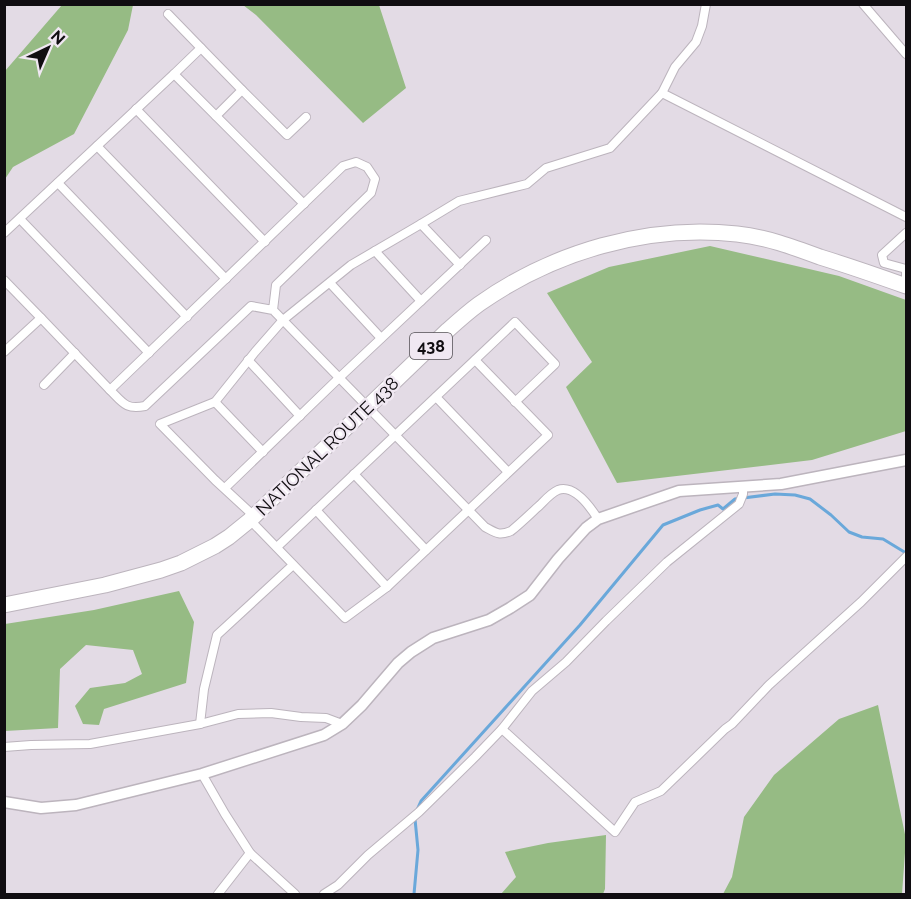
<svg xmlns="http://www.w3.org/2000/svg" width="911" height="899" viewBox="0 0 911 899" font-family="Raleway,sans-serif">
	<style>
		.green { fill: #96bb84 }
		.lines { fill: none; stroke-linecap: round; stroke-linejoin: round }
		.stream { stroke: #6aa8da; stroke-width: 3 }
		.street-casing { stroke: #bcb4bd; stroke-width: 10 }
		.secondary-casing { stroke: #bcb4bd; stroke-width: 13 }
		.highway-casing { stroke: #bcb4bd; stroke-width: 17 }
		.street { stroke: #fff; stroke-width: 8 }
		.secondary { stroke: #fff; stroke-width: 10 }
		.highway { stroke: #fff; stroke-width: 15 }
		.labels { text-anchor: middle; dominant-baseline: central; stroke-width: 5; stroke-linejoin: round; paint-order: stroke }
		.shield { fill: #f0e8f2; stroke: #534f54; stroke-width: 1.5 }
		.shield-label { font-size: 16px; font-weight: bold; fill: #100d11 }
		.street-label { font-size: 18px; fill: #100d11; stroke: #f0e8f2 }
	</style>
	<rect width="100%" height="100%" fill="#e3dbe5"/>
	<!-- green -->
	<g class="green">
		<polygon points="62,5 133,5 128,30 74,134 13,167 5,179 5,71"/>
		<polygon points="243,5 379,5 406,88 363,123 256,15"/>
		<polygon points="710,246 839,276 906,300 906,431 812,460 617,483 566,387 592,362 547,293 609,267"/>
		<polygon points="179,591 194,622 186,683 104,709 99,725 83,724 75,706 90,688 125,683 142,674 133,650 86,645 60,669 58,728 5,731 5,624 94,610"/>
		<polygon points="878,705 906,839 902,894 723,894 732,877 744,817 774,775 839,719"/>
		<polygon points="606,835 605,889 603,894 501,894 516,877 505,852 548,843"/>
	</g>
	<g class="lines">
		<!-- stream -->
		<g class="stream">
			<polyline points="416,812 421,801 580,625 663,525 700,510 718,505 723,509 735,499 775,494 795,495 810,499 831,515 849,532 862,537 883,539 906,553"/>
			<polyline points="414,894 418,850 415,819"/>
		</g>
		<!-- street casing -->
		<g class="street-casing">
			<g id="street">
				<polyline points="863,4 906,54"/>
				<polyline points="168,14 201,48"/>
				<polyline points="174,74 201,48 242,90 216,116"/>
				<polyline points="242,90 287,135 306,117"/>
				<polyline points="662,93 675,67 696,42 702,26 706,4"/>
				<polyline points="136,109 265,242"/>
				<polyline points="97,146 226,279"/>
				<polyline points="58,183 187,317"/>
				<polyline points="20,219 149,353"/>
				<polyline points="421,224 459,201 527,184 546,168 610,148 662,93 906,217"/>
				<polyline points="4,233 174,74 304,204"/>
				<polyline points="375,251 421,301"/>
				<polyline points="4,280 41,318"/>
				<polyline points="330,283 381,338"/>
				<polyline points="906,286 906,269 884,263 882,255 906,233"/>
				<path d="M 273,310 L 251,306 L 145,406 C 126,410 123,403 110,390 L 343,166 L 356,162 L 367,167 L 375,179 L 371,193 L 276,285 L 273,310 L 485,527 C 496,533 499,536 511,531 C 521,523 530,514 540,505 C 545,500 551,493 558,490 C 575,484 591,508 598,519"/>
				<polyline points="4,352 41,318 110,390"/>
				<polyline points="248,360 300,416"/>
				<polyline points="44,385 75,353"/>
				<polyline points="436,397 508,472"/>
				<polyline points="215,402 263,452"/>
				<polyline points="354,474 426,550"/>
				<polyline points="225,488 340,377 486,240"/>
				<polyline points="316,510 387,587"/>
				<polyline points="254,516 215,480 160,424 215,402 255,352 283,320 351,265 421,224 460,265"/>
				<polyline points="250,520 345,618 387,587 548,435 475,360"/>
				<polyline points="277,547 515,322 555,364 515,402"/>
				<polyline points="200,724 204,689 217,635 293,565"/>
				<polyline points="502,729 615,832 635,802 661,791 725,729 732,724 769,685 861,602 906,557"/>
				<polyline points="4,747 31,745 90,744 200,724 238,714 271,713 301,717 326,718 342,724"/>
				<polyline points="202,774 225,814 250,853 295,894"/>
				<polyline points="218,894 250,853"/>
				<polyline points="324,894 338,885 368,855 419,812 475,757 502,729 532,691 566,662 606,621 667,562 739,504 743,494 743,487"/>
			</g>
		</g>
		<!-- secondary casing -->
		<g class="secondary-casing">
			<polyline id="secondary" points="4,802 41,808 76,805 202,774 324,735 342,724 362,705 398,663 411,652 433,638 489,620 510,608 530,595 558,559 586,528 598,519 679,491 781,484 906,460"/>
		</g>
		<!-- highway casing -->
		<g class="highway-casing">
			<path id="highway" d="M 4,605 L 105,585 L 161,570 L 181,563 L 215,546 L 229,537 L 250,520 L 448,330 C 458,321 468,312 479,304 C 553,252 647,224 737,234 C 766,237 793,247 820,257 C 849,266 878,276 906,286"/>
		</g>
		<!-- street -->
		<use href="#street" class="street"/>
		<!-- secondary -->
		<use href="#secondary" class="secondary"/>
		<!-- highway -->
		<use href="#highway" class="highway"/>
	</g>
	<g class="labels">
		<!-- shield labels -->
		<rect class="shield" x="410" y="333" width="42" height="26" rx="4.5"/>
		<g class="shield-label">
			<text x="431" y="346">438</text>
		</g>
		<!-- street labels -->
		<g class="street-label">
			<text transform="translate(327 446) rotate(-44)">NATIONAL ROUTE 438</text>
		</g>
	</g>
	<!-- border -->
	<rect width="911" height="899" fill="none" stroke="#100d11" stroke-width="12"/>
	<!-- north arrow -->
	<g transform="translate(48 48) rotate(44)" stroke="#f0e8f2" stroke-width="4.5" paint-order="stroke">
	<path d="M0-4.5L10 22L0 15L-10 22Z" fill="#100d11"/>
	<text y="-9" font-size="16" font-weight="bold" text-anchor="middle" fill="#100d11">N</text>
	</g>
</svg>
